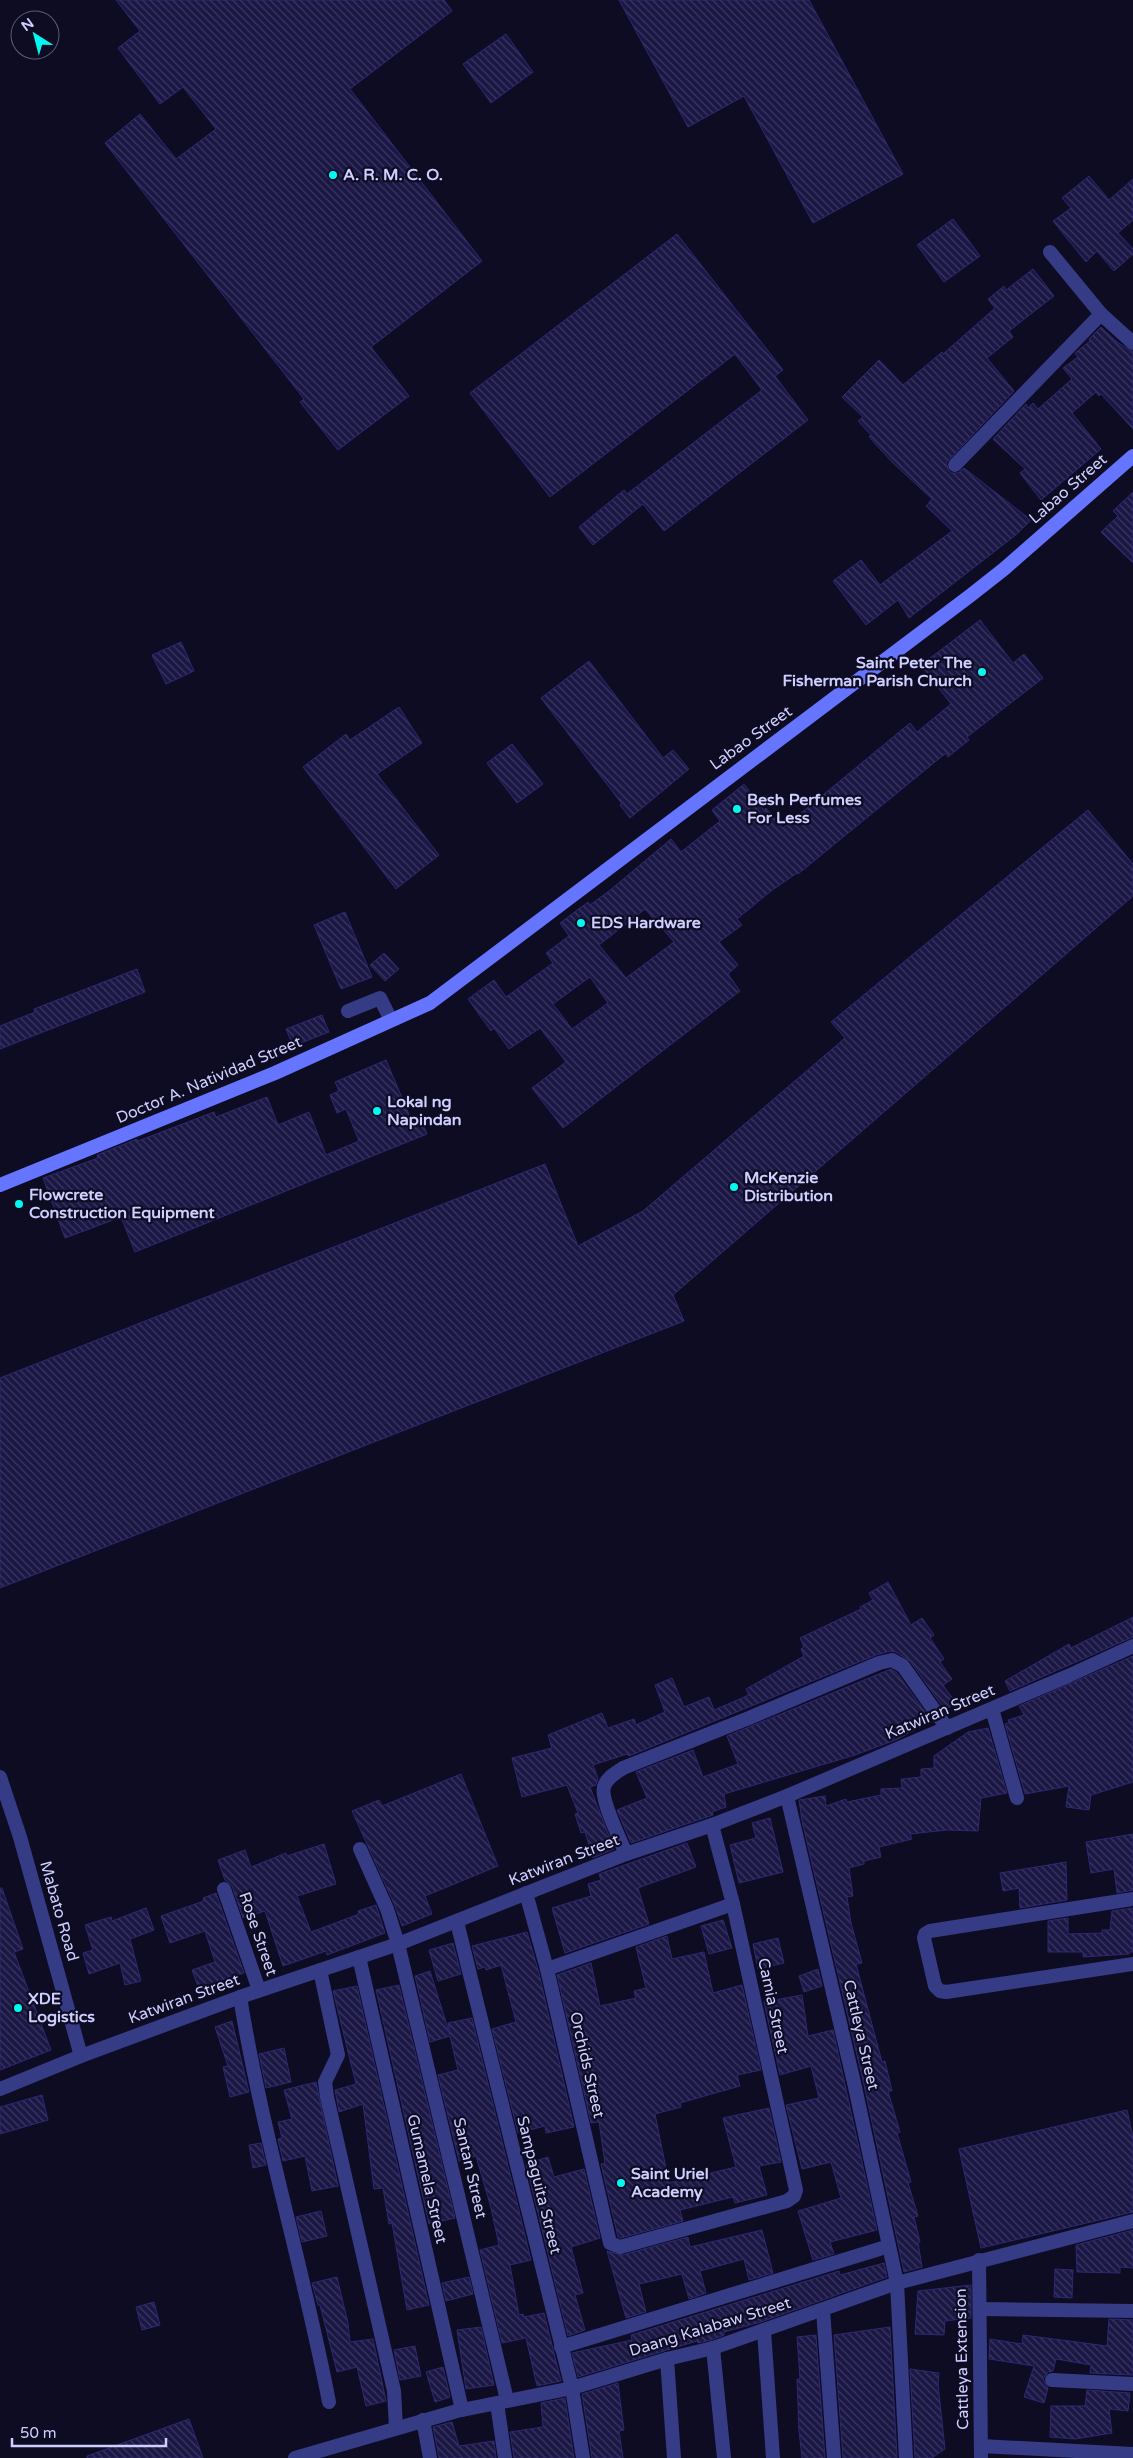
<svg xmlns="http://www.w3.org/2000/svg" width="1133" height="2458" viewBox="0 0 1133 2458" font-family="'Varela Round',sans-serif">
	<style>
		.building { fill: url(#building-back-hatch); stroke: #2d2872; fill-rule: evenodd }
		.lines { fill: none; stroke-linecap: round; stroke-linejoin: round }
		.pedestrian { stroke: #353c85; stroke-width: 14 }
		.minor { stroke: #353c85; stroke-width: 14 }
		.tertiary { stroke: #353c85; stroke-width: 14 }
		.secondary { stroke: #6575ff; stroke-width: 14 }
		.poi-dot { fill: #00f9f2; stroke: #0d0c23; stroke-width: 2 }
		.labels { text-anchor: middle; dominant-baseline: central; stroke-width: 4.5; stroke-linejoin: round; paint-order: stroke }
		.poi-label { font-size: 16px; font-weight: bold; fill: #cecfff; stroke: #0d0c23; text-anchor: start }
		.street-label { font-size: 16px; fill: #cecfff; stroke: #0d0c23 }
	</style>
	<defs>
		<pattern id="building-back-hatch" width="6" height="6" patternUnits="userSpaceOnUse" patternTransform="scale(1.25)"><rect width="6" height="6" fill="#1b1745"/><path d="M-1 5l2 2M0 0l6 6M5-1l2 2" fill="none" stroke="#3b3861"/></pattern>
	</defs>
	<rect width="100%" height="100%" fill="#0d0c23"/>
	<!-- building -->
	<g class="building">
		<polygon points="116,0 444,0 452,11 350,89 482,261 371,347 409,396 338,450 300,402 304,399 105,143 140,114 176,159 216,129 183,87 160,104 118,48 140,31"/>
		<polygon points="619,0 809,0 903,174 813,223 744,96 688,127"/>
		<polygon points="506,34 533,72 491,103 463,64"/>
		<polygon points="1089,176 1109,200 1133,179 1133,220 1118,233 1133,249 1133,254 1114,271 1097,251 1086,262 1053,221 1071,208 1062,198"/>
		<polygon points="953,219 980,256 944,282 917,245"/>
		<polygon points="677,234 783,370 775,376 808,420 664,531 643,504 593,545 579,527 624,490 627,494 762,390 735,354 550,497 470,393"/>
		<polygon points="1033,269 1054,296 1009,331 1013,337 987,358 1014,391 946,463 949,471 952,473 958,473 964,468 1031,520 1017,534 909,618 898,600 866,625 833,581 861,560 880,585 952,531 926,506 932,499 892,462 869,437 871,435 858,421 863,417 842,397 879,360 903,385 942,352 943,354 995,308 988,299 1004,286 1006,290"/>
		<polygon points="1101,327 1117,342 1133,352 1133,429 1101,394 1099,396 1096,392 1072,413 1101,449 1041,500 1020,473 1025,469 993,439 1026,404 1028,408 1033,403 1038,409 1072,379 1063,368 1078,357 1075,353 1090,341 1089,339"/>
		<polygon points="1133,492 1133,563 1101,532 1118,516 1113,511"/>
		<path d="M 980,620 L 1013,663 L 1024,654 L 1043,678 L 967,737 L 969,740 L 948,757 L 946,753 L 798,874 L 797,873 L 771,891 L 737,919 L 742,925 L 719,942 L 738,965 L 728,974 L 740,991 L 563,1128 L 532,1088 L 566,1062 L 540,1028 L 509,1049 L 494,1028 L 491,1031 L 468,999 L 494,980 L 506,997 L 553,963 L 546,953 L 569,936 L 560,923 L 588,902 L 590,905 L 609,891 L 671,839 L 681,852 L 720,821 L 712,810 L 744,784 L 764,810 L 766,808 L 783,828 L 910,723 L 917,732 L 951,704 L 921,665 ZM 645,909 L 674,942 L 626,978 L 599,945 ZM 590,977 L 608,1003 L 572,1029 L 553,1004 Z"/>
		<polygon points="181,642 194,671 166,684 152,655"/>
		<polygon points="589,661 663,758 673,750 689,769 630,818 620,805 622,804 541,698"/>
		<polygon points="399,707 422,743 377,774 439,855 396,889 303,767 346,734 350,740"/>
		<polygon points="512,744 543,784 517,803 487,763"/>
		<polygon points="1088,810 1133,864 1133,896 673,1295 684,1321 0,1588 0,1378 545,1164 578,1246 643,1211 845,1038 831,1022"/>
		<polygon points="345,912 372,977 341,989 314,925"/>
		<polygon points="384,953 399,969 385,981 370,965"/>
		<polygon points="137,969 145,992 0,1049 0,1026 35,1012 34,1009"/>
		<polygon points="322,1015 329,1032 293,1046 286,1029"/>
		<polygon points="386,1060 411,1119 420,1116 427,1134 135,1252 121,1217 65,1238 43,1178 98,1158 97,1155 137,1139 138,1141 214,1112 216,1117 267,1097 278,1125 309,1112 326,1155 359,1141 346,1109 337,1113 330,1095 339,1091 335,1082"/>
		<polygon points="888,1582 911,1625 922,1618 934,1635 930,1638 944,1659 940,1662 952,1679 943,1685 956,1703 945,1710 910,1661 896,1652 890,1651 876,1655 629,1756 627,1754 593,1765 598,1778 596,1785 590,1787 614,1849 593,1858 585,1832 581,1833 575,1814 578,1813 567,1785 522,1797 512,1758 552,1748 548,1735 602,1713 608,1728 634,1719 636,1725 665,1712 655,1685 672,1678 684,1707 709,1697 714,1710 749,1695 746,1689 804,1656 801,1649 804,1647 800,1638 861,1609 860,1607 873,1600 869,1593"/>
		<polygon points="1133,1617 1133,1637 1010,1691 1005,1681 1069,1644 1071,1648"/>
		<polygon points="1133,1656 1133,1782 1091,1795 1089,1810 1066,1807 1069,1786 1025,1794 1005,1724 1009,1723 1008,1720 1024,1715 1019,1706"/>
		<polygon points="891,1669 897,1673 931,1720 898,1739 855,1755 724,1794 726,1807 712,1812 713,1815 631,1843 617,1810 647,1798 636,1772 693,1750 703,1777 738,1764 727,1736"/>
		<polygon points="988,1728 1007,1793 981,1798 978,1831 947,1830 910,1834 912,1839 879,1847 881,1857 864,1861 864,1864 849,1868 853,1896 847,1897 851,1923 862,1963 856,1964 882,2062 885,2061 892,2091 888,2091 900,2132 897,2133 911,2182 908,2183 918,2216 914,2217 920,2242 918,2242 922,2267 904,2272 864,2085 802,1821 799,1800 825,1796 826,1806 846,1799 847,1802 881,1795 881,1789 902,1788 901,1779 921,1777 921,1769 934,1768 934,1756 968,1732"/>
		<polygon points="461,1774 498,1866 425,1896 432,1914 402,1926 395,1906 352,1811 379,1800 382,1806"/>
		<polygon points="770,1818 783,1872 739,1883 730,1845 756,1838 752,1823"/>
		<polygon points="1133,1834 1133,1890 1117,1893 1114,1869 1091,1873 1086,1842"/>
		<polygon points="687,1843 696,1867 638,1888 649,1924 565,1953 552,1908 591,1896 588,1884 601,1880 599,1874"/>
		<polygon points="324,1844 336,1884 297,1896 311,1932 359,1914 358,1911 376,1905 385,1933 327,1955 326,1951 283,1966 265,1911 243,1918 232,1886 225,1880 218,1860 245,1850 251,1867 286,1853 287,1856"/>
		<polygon points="1066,1862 1067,1900 1020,1908 1019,1888 1003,1891 1000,1873"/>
		<polygon points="0,1888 2,1888 23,1949 14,1952 51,2050 0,2070"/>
		<polygon points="216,1893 244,1973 218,1981 220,1987 201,1994 192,1970 215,1962 205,1931 170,1943 161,1916 204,1901 203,1898"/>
		<polygon points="146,1908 154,1930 130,1939 141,1981 125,1985 120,1963 89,1974 83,1953 93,1950 85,1925 111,1917 112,1921"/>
		<polygon points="1133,1908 1133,1952 1129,1952 1129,1954 1083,1957 1083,1952 1048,1952 1048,1921 1068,1918 1068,1934 1102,1933 1102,1930 1110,1930 1112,1911"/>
		<polygon points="723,1920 732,1948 709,1954 701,1926"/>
		<polygon points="527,1932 539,1973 574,2127 546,2133 545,2126 518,2133 492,2029 516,2022 501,1965 486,1970 485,1967 478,1969 472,1946"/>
		<polygon points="667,1936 672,1959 704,1952 713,1993 742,1985 761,2070 737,2075 740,2086 680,2103 681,2107 655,2114 669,2183 736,2167 723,2118 769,2108 781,2162 759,2166 767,2195 735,2203 733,2197 680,2210 683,2221 621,2238 618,2237 601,2164 605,2163 599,2122 591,2123 557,1975 591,1963 600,2006 636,1998 634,1991 646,1988 636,1947"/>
		<polygon points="778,1938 784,1963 758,1969 753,1944"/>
		<polygon points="453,1943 461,1974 438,1981 429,1950"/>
		<polygon points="818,1969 822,1986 804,1992 799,1976"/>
		<polygon points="430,1971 450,2035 448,2023 472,2018 531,2260 510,2265 519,2315 523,2314 524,2317 544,2313 561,2381 537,2386 526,2338 502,2343 480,2250 499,2245 491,2208 476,2156 459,2161 438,2075 458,2070 450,2036 430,2042 415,1976"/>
		<polygon points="399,1985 455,2218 429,2224 376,1990"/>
		<polygon points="357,1986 429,2305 407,2310 392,2223 389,2224 383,2188 374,2189 363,2104 339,2112 336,2095 335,2090 356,2084 333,1991"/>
		<polygon points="802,1995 808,2036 833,2030 877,2230 830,2242 834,2254 813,2260 798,2211 841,2198 831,2162 802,2169 786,2105 819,2098 811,2066 780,2075 764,2002"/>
		<polygon points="232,2021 249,2092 230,2097 223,2067 228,2066 215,2027"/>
		<polygon points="284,2048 291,2082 266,2088 259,2054"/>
		<polygon points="316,2082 338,2186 312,2191 305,2156 283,2161 278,2139 282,2138 278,2122 292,2119 284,2090"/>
		<polygon points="42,2095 48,2120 0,2134 0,2107"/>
		<polygon points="1127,2110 1133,2137 1133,2212 981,2248 959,2149"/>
		<polygon points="261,2143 266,2165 253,2168 249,2145"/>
		<polygon points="548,2157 554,2177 584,2169 600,2238 571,2247 583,2293 575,2295 585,2330 568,2336 526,2164"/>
		<polygon points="321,2211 327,2236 302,2242 296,2217"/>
		<polygon points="762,2230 773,2273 749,2280 744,2259 700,2271 706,2293 689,2299 682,2274 639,2284 646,2312 626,2318 607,2251 622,2255 688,2237 690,2247"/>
		<polygon points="1133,2230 1133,2268 1120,2267 1120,2273 1077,2272 1076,2245"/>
		<polygon points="884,2263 887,2277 761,2322 724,2332 724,2335 711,2340 698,2343 697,2341 578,2377 572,2353 632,2340 631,2335 839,2271 840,2275"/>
		<polygon points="1055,2269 1073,2270 1072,2298 1054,2297"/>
		<polygon points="337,2277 348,2323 350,2342 373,2339 386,2401 366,2406 357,2367 337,2372 320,2305 318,2305 312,2283"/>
		<polygon points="469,2277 473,2294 446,2301 442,2283"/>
		<polygon points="971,2285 971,2318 945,2321 944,2335 915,2334 918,2291"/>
		<polygon points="154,2302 160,2325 142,2330 136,2307"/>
		<polygon points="1109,2319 1133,2320 1133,2375 1090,2373 1091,2365 1056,2359 1053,2371 1048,2372 1043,2379 1048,2388 1044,2403 1024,2397 1034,2366 989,2359 990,2339 1022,2344 1023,2335 1107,2346"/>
		<polygon points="481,2327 494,2385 466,2389 457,2330"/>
		<polygon points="890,2327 897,2458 843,2458 834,2335"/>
		<polygon points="816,2335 825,2458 802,2458 799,2431 797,2379 800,2379 797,2337"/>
		<polygon points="415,2346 421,2376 400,2380 394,2350"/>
		<polygon points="443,2367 450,2397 435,2402 426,2372"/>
		<polygon points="910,2369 939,2373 938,2384 945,2449 932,2458 915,2458"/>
		<polygon points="618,2383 624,2430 619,2431 623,2458 592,2458 582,2394"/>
		<polygon points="1087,2390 1130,2393 1128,2411 1109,2409 1112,2433 1075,2439 1050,2437 1051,2406 1085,2406"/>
		<polygon points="565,2398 574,2458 514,2458 510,2432 543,2427 541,2403"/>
		<polygon points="189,2419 203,2458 87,2458 87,2456"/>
		<polygon points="452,2422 459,2446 494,2441 496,2458 439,2458 433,2427"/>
	</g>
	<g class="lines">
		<!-- pedestrian -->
		<polyline class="pedestrian" points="348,1011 380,998 391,1020"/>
		<!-- minor -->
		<g class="minor">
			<polyline points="1050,252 1101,314 1133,343"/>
			<polyline points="955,465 1101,314"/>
			<polyline points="992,1709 1017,1798"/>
			<polyline points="787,1796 855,2087 897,2283 906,2458"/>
			<polyline points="360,1849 387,1909 398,1944 507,2400"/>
			<path d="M 626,1854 C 621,1841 600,1799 604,1787 C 606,1778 616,1773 623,1768 L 749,1718 L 879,1663 L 892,1660 L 903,1666 L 947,1728"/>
			<polyline points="224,1889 259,1990"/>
			<polyline points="526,1893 547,1969 610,2243 620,2247 787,2201 794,2196 796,2190 733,1904 712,1825"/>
			<polyline points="1133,1899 930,1931 925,1934 924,1938 935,1986 940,1991 946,1992 1133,1964"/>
			<polyline points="457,1922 572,2388 583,2458"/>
			<polyline points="359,1957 462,2410"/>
			<polyline points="547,1969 733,1904"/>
			<polyline points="320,1970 338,2055 325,2082 327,2097 394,2391 396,2428"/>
			<path d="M 240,1997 C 262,2133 303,2266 329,2402"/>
			<polyline points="0,2089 81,2056"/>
			<polyline points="979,2260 981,2458"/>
			<polyline points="980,2309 1133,2311"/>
			<polyline points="823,2310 834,2458"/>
			<polyline points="764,2331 773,2458"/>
			<polyline points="561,2347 889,2246"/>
			<polyline points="713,2348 724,2458"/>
			<polyline points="667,2359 674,2458"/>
			<polyline points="1052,2380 1133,2384"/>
			<polyline points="497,2403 505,2458"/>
			<polyline points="423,2420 430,2458"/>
			<polyline points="981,2446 1133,2454"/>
			<polyline points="295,2458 457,2411 572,2388 667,2359 713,2348 897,2283 1133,2221"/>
		</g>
		<!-- tertiary -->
		<polyline class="tertiary" points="0,1777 20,1837 81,2056 240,1997 398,1944 626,1854 712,1825 787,1796 1068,1676 1133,1646"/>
		<!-- secondary -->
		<polyline class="secondary" points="0,1185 275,1073 430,1003 971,595 1004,569 1133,456"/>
	</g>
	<!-- markers -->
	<g class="poi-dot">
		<circle cx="333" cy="175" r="5"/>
		<circle cx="982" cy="672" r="5"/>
		<circle cx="737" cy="809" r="5"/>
		<circle cx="581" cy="923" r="5"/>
		<circle cx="377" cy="1111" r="5"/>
		<circle cx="734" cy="1187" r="5"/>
		<circle cx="19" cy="1204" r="5"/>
		<circle cx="18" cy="2008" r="5"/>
		<circle cx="621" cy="2183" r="5"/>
	</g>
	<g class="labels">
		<!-- poi labels -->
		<g class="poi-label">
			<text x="343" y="175">A. R. M. C. O.</text>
			<text x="972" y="663" text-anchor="end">Saint Peter The<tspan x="972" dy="18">Fisherman Parish Church</tspan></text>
			<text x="747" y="800">Besh Perfumes<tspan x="747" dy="18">For Less</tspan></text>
			<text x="591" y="923">EDS Hardware</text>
			<text x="387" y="1102">Lokal ng<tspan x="387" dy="18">Napindan</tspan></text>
			<text x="744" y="1178">McKenzie<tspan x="744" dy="18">Distribution</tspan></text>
			<text x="29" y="1195">Flowcrete<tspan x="29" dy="18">Construction Equipment</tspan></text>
			<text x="28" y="1999">XDE<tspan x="28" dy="18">Logistics</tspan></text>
			<text x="631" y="2174">Saint Uriel<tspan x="631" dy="18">Academy</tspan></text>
		</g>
		<!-- street labels -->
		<g class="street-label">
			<text transform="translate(1068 489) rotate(-41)">Labao Street</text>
			<text transform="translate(751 738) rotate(-36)">Labao Street</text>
			<text transform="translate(209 1080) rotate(-23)">Doctor A. Natividad Street</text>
			<text transform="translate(940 1712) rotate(-23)">Katwiran Street</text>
			<text transform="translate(564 1860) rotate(-21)">Katwiran Street</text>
			<text transform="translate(59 1911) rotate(74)">Mabato Road</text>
			<text transform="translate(258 1934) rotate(71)">Rose Street</text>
			<text transform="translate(184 1999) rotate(-20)">Katwiran Street</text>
			<text transform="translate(773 2006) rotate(78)">Camia Street</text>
			<text transform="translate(861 2035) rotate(77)">Cattleya Street</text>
			<text transform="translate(587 2065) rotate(77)">Orchids Street</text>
			<text transform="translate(470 2168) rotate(77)">Santan Street</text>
			<text transform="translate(427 2179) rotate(77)">Gumamela Street</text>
			<text transform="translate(539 2185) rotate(76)">Sampaguita Street</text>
			<text transform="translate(710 2327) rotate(-17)">Daang Kalabaw Street</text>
			<text transform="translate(962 2359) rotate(-91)">Cattleya Extension</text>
		</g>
	</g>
	<!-- north arrow -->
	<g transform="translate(35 35) rotate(324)"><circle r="24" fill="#0d0c23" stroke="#5a5a7b"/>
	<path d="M0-4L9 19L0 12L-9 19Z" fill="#00f9f2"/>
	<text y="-8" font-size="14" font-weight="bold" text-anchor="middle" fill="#cecfff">N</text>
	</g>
	<!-- scale -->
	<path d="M12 2438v8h154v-8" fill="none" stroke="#cecfff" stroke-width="2.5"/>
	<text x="20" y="2438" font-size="15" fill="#cecfff" stroke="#0d0c23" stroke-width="4" paint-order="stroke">50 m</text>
</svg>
